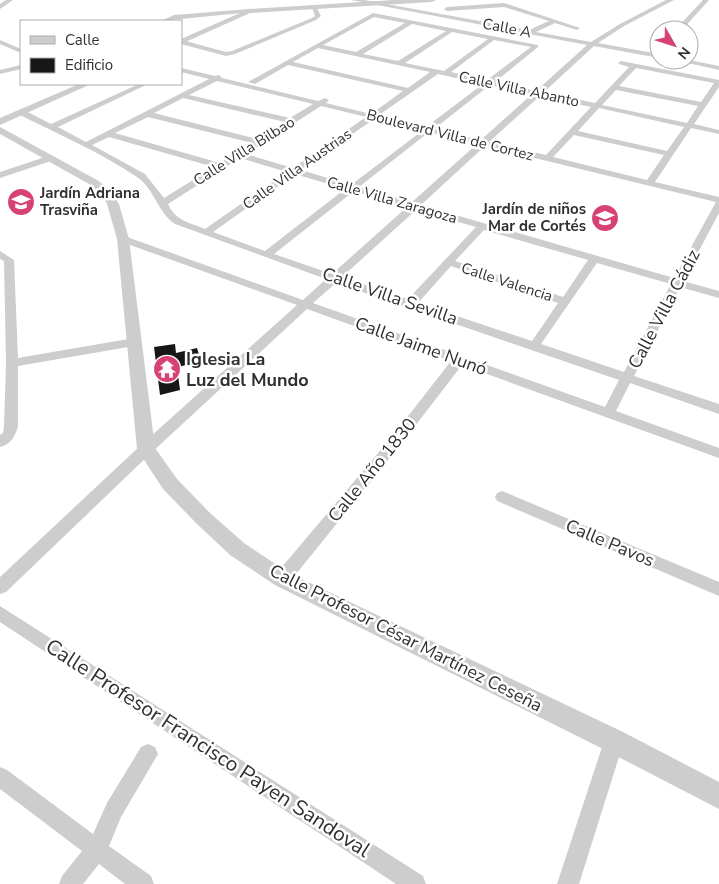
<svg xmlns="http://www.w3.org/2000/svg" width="719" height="884" viewBox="0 0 719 884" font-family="'Nunito Sans',sans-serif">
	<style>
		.building { fill: #171717 }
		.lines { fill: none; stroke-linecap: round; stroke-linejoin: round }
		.minor { fill: #cdcdcd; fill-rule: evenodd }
		.tertiary { fill: #cdcdcd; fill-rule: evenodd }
		.labels { text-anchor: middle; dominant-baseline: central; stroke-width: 5; stroke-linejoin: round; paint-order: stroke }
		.far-street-label { font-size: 15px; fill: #303030; stroke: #fff }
		.far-poi-label { font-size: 15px; font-weight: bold; fill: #303030; stroke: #fff; text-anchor: start }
		.street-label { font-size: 18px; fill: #303030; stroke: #fff }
		.poi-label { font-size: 18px; font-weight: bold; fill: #303030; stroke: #fff; text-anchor: start }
		.near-street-label { font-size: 21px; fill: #303030; stroke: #fff }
	</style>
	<rect width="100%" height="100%" fill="#fff"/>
	<!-- building -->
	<polygon class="building" points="175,344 176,353 197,348 201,362 177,367 180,390 160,395 154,347"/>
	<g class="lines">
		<!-- minor -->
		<g class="minor">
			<polygon points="6,0 13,0 0,9 0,4"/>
			<path d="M 351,0 L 364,0 L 529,30 L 549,21 L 504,7 L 447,11 L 444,9 L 447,7 L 504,3 L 580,28 L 577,30 L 555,23 L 536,32 L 591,42 L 620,24 L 666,0 L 674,0 L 624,26 L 598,43 L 659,54 L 659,58 L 594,46 L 544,92 L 595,103 L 629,67 L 619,64 L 618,63 L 621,61 L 719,80 L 719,87 L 694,124 L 719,130 L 719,134 L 691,128 L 655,182 L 719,197 L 719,213 L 683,281 L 719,291 L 719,298 L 680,287 L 634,376 L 719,404 L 719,414 L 630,383 L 616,411 L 719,448 L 719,458 L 462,365 L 405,439 L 288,584 L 282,586 L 276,584 L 274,579 L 276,574 L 395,433 L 451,361 L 307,309 L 151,453 L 6,592 L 0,594 L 0,577 L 141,445 L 297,305 L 119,241 L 119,237 L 127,237 L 303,300 L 326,279 L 175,224 C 158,213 154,188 137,177 C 100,152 58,134 18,114 L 18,110 L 24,110 L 51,124 L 139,84 L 148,84 L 58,127 L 86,142 L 209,79 L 181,72 L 181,68 L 215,76 L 219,75 L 222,78 L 318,101 L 325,98 L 329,100 L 326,103 L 371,114 L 403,91 L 288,65 L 255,84 L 248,82 L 373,13 L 538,45 L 538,47 L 495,82 L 536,91 L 587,45 ZM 374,17 L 405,23 L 356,52 L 323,45 ZM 412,24 L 446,31 L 398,61 L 363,54 ZM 452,32 L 488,39 L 444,71 L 405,63 ZM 494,40 L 531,47 L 487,80 L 451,72 ZM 318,48 L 430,72 L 408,88 L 293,62 ZM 636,68 L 714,83 L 701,102 L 619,86 ZM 438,74 L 483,84 L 426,127 L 379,115 ZM 217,81 L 313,104 L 290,118 L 189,95 ZM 490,85 L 532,94 L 481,140 L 434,129 ZM 616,90 L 698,106 L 687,123 L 602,105 ZM 540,96 L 591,107 L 546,155 L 489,142 ZM 183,98 L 285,122 L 257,139 L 154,113 ZM 321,106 L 366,117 L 293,168 L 246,154 ZM 599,108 L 684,127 L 667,151 L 578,131 ZM 148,117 L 252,143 L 220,163 L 115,133 ZM 374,119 L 422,131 L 351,185 L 301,170 ZM 429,132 L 477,144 L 412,202 L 359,187 ZM 574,135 L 664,155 L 647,180 L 553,157 ZM 109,137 L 214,167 L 164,198 L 145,174 L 92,145 ZM 485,146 L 716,202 L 674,278 L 421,205 ZM 240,158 L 287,172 L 205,229 C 188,222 176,221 168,204 ZM 295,174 L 345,189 L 265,251 L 213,232 ZM 354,191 L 407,207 L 332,274 L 274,254 ZM 416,210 L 476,227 L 408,299 L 342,277 ZM 484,230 L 588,260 L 563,297 L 455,261 ZM 597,263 L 671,284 L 624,372 L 541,344 ZM 451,266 L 558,303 L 532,341 L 418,303 ZM 336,283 L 619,380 L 605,407 L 313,303 Z"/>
			<polygon points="703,0 709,0 682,30 675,30"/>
			<polygon points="312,7 316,7 321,16 316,20 235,54 226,56 181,44 182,40 226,52 232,51 312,18 315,16"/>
			<polygon points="249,9 251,12 161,21 174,15"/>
			<polygon points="0,40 21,49 21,53 0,44"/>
			<polygon points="675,60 689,60 719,66 719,70"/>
			<polygon points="21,65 21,69 0,74 0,70"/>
			<polygon points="51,155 55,158 54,160 0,178 0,172"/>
			<path d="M 0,251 L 14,260 L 18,358 L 134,338 L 140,342 L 134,346 L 18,366 L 18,426 C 15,437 11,444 0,447 L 0,435 L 3,433 L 4,426 L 6,363 L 4,261 L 0,259 Z"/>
			<polygon points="502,491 719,582 719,596 497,501 495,497 497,493"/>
			<polygon points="0,606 423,876 426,884 396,884 0,622"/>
			<polygon points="614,731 621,734 624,741 579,884 557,884 604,741 607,734"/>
			<polygon points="148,744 155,747 158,754 121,817 109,846 151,876 154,884 125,884 99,864 83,884 59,884 62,876 82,851 0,789 0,767 7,770 93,834 107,803 141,747"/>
		</g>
		<!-- tertiary -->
		<g class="tertiary">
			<polygon points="394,0 436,0 432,2 250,13 181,44 181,39 249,9"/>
			<polygon points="79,84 91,84 0,125 0,118"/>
			<polygon points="0,127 97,180 109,189 119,204 129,239 155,448 177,479 210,513 244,543 289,573 623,732 719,782 719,809 605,750 275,585 230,555 196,523 163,489 137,449 117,239 107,204 101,194 89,184 0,134"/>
		</g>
	</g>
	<!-- icons -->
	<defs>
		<g id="school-disc" transform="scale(1.4375)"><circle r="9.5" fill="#d74276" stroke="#fff"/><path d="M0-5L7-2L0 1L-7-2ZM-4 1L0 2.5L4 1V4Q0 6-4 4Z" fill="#fff"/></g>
		<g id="temple-disc" transform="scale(1.4375)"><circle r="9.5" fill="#d74276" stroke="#fff"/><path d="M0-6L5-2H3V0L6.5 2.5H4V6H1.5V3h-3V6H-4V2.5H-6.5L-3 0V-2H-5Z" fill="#fff"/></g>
	</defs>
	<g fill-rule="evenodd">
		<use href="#school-disc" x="21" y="202"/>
		<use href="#school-disc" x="605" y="218"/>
		<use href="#temple-disc" x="167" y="369"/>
	</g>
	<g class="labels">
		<!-- far-street labels -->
		<g class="far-street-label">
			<text transform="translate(507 28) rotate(11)">Calle A</text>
			<text transform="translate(519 89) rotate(12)">Calle Villa Abanto</text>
			<text transform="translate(450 135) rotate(14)">Boulevard Villa de Cortez</text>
			<text transform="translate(244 151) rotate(-32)">Calle Villa Bilbao</text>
			<text transform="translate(297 169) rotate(-35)">Calle Villa Austrias</text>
			<text transform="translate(392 200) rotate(16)">Calle Villa Zaragoza</text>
			<text transform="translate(507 282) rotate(18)">Calle Valencia</text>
		</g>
		<!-- far-poi labels -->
		<g class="far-poi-label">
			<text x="40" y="193">Jardín Adriana<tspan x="40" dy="17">Trasviña</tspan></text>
			<text x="586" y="209" text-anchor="end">Jardín de niños<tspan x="586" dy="17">Mar de Cortés</tspan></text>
		</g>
		<!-- street labels -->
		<g class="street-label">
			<text transform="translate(390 296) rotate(19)">Calle Villa Sevilla</text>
			<text transform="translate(664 309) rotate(-62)">Calle Villa Cádiz</text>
			<text transform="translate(421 346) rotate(20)">Calle Jaime Nunó</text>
			<text transform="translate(372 470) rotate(-51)">Calle Año 1830</text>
			<text transform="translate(610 543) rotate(23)">Calle Pavos</text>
			<text transform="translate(406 638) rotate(27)">Calle Profesor César Martínez Ceseña</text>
		</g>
		<!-- poi labels -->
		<g class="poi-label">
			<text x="186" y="359">Iglesia La<tspan x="186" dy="21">Luz del Mundo</tspan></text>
		</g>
		<!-- near-street labels -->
		<g class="near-street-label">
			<text transform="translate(208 748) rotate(33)">Calle Profesor Francisco Payen Sandoval</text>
		</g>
	</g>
	<!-- legend -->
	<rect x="20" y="20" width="162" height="65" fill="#ffffff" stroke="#acacac"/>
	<rect x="30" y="36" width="25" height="8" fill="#cdcdcd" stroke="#acacac"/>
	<text x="65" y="45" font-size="15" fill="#303030">Calle</text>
	<rect x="30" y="58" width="25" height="15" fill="#171717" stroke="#acacac"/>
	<text x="65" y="70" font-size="15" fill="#303030">Edificio</text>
	<!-- north arrow -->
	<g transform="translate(674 45) rotate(129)"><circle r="24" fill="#ffffff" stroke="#acacac"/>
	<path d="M0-4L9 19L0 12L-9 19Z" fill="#d74276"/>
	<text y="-8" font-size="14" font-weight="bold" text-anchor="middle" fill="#303030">N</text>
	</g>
</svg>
